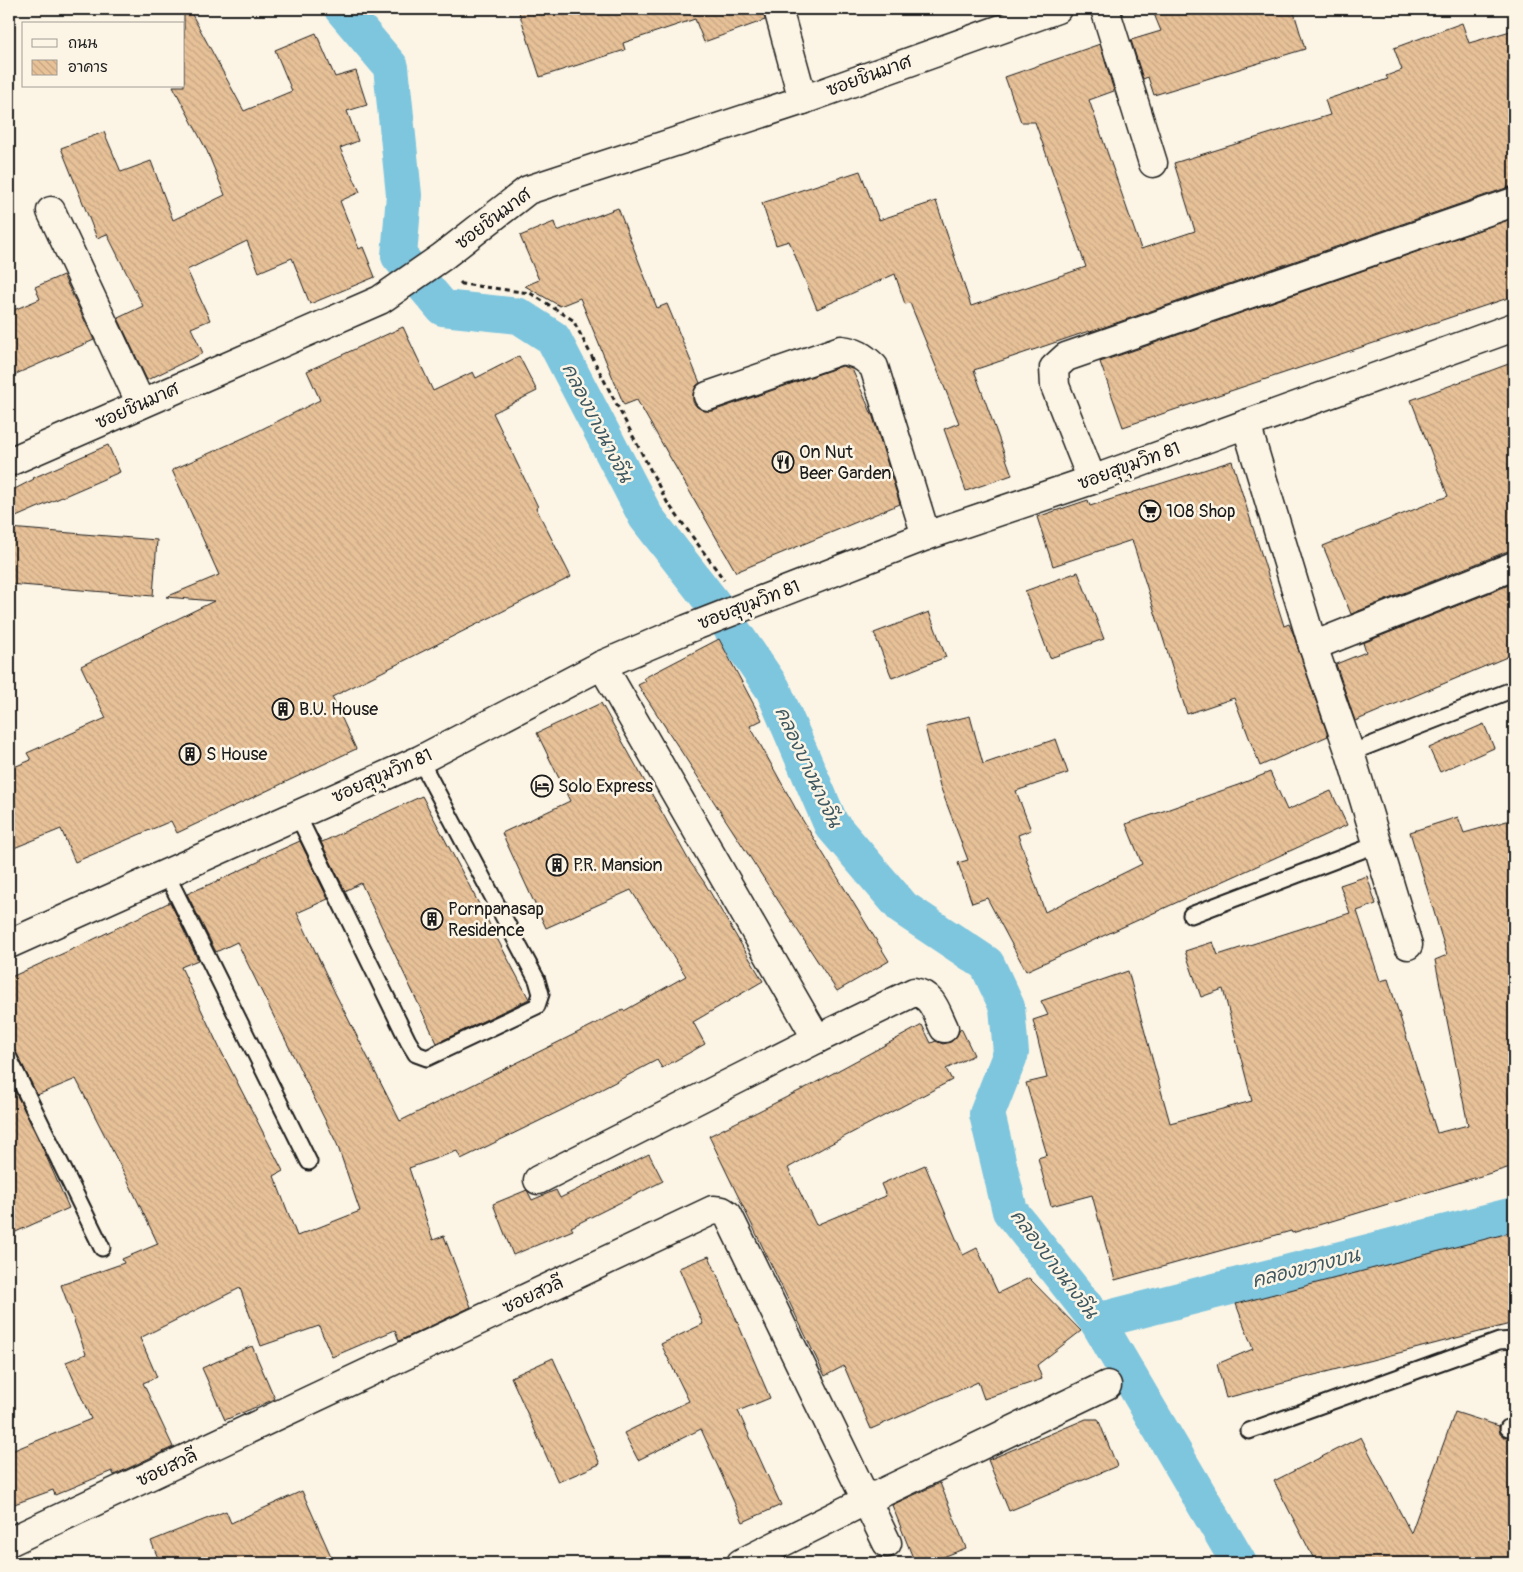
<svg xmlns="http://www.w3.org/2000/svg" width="1523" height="1572" viewBox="0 0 1523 1572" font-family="Pangolin,'Playpen Sans Thai',sans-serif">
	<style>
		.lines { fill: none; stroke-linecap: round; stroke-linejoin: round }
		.canal { stroke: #7ec5de; stroke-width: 36 }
		.building { fill: url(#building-back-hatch); stroke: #1c1c1c }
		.lane-casing { stroke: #1c1c1c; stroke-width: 19 }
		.street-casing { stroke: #1c1c1c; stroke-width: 31 }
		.path { stroke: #1c1c1c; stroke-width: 3; stroke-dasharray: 5 4; stroke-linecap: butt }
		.lane { stroke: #fcf5e5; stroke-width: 15 }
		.street { stroke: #fcf5e5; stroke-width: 28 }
		.labels { text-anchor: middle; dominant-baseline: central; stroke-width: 5; stroke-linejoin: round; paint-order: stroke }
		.street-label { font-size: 18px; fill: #1c1c1c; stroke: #fcf5e5 }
		.poi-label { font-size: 18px; fill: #1c1c1c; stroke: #fcf5e5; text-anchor: start }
		.water-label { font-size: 19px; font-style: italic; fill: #3e5760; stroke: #fcf5e5 }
	</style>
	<defs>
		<pattern id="building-back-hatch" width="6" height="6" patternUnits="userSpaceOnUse" patternTransform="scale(1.25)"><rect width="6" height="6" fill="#e7c198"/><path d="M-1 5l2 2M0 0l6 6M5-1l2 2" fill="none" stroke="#c6a582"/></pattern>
	</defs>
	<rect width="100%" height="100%" fill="#fcf5e5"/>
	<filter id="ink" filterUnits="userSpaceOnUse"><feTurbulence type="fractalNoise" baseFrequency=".02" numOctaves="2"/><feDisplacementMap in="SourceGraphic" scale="10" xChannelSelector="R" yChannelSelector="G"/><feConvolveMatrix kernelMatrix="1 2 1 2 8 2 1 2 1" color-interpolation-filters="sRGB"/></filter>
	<g filter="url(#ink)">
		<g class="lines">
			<!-- canal -->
			<g class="canal">
				<polyline points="342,9 391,67 404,195 399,256 443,308 519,316 553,338 646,517 722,615 773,689 831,824 903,908 987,964 1007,1007 1011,1053 987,1114 1010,1211 1097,1321 1239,1563"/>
				<polyline points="1097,1321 1514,1215"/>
			</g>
		</g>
		<!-- building -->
		<g class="building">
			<polygon points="184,9 189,9 244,111 292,91 275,50 316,33 335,77 356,71 367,105 347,111 358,141 340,148 360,192 340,201 359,249 363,247 375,277 310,304 292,258 259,272 247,241 187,270 210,320 191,328 203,353 147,380 118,318 143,306 107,234 97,238 61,148 104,132 121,172 151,161 173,220 225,195 207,151 173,86 184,86"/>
			<polygon points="518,9 763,9 765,20 704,42 695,19 623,43 625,50 540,77"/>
			<polygon points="1152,9 1293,9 1305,49 1154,95 1148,77 1143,79 1131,40 1161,31"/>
			<polygon points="1462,23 1469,43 1514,30 1514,187 1509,187 1090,332 1089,331 1083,333 974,370 1012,475 966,491 944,429 959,423 910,303 905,304 895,274 817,309 789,241 776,245 762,203 860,171 879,220 936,201 971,306 1086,267 1035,122 1021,122 1005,77 1100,44 1114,91 1089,100 1141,249 1195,231 1174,163 1330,115 1325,100 1388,79 1386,76 1402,70 1394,48"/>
			<polygon points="618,208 657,308 667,304 700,383 696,386 693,394 693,402 697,407 705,411 713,411 842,366 852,369 873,417 900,504 736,572 637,400 624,405 580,298 560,306 525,286 539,280 520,236 554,222 557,231"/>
			<polygon points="1514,218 1514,296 1123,427 1100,362"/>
			<polygon points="63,275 94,340 9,377 9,312 40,299 35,287"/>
			<polygon points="403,327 433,391 473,372 476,378 519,356 537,391 493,413 538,507 536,508 571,577 332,697 356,749 177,833 171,821 75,862 61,829 9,850 9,769 31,760 27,753 106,718 81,666 214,601 166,597 219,575 172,470 250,435 320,400 307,371"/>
			<polygon points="1514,362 1514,551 1508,551 1351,614 1323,546 1448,496 1411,400"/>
			<polygon points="108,445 120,472 9,520 9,492 34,479 33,478"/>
			<polygon points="1232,461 1284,626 1289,624 1293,633 1328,736 1260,766 1234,698 1187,714 1132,540 1053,566 1037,517 1088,500 1090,506"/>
			<polygon points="9,528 157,540 153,596 9,584"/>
			<polygon points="1078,572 1104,639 1050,658 1025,591"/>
			<polygon points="1514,583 1514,654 1355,721 1336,664 1366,652 1363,643"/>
			<polygon points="929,612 946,657 892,678 874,633"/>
			<polygon points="719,639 762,720 750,726 797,811 889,961 837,991 638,685 646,681 644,678"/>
			<polygon points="601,703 688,859 704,882 763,981 693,1022 705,1044 662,1068 657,1060 566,1108 461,1159 457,1151 409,1168 433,1240 444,1236 471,1307 399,1341 395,1330 332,1357 319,1326 261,1346 240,1288 140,1338 157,1377 143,1383 173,1447 114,1475 112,1471 55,1495 53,1490 9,1506 9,1452 91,1419 66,1362 86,1354 61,1285 124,1263 122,1259 158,1244 129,1183 76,1079 37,1095 17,1054 14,1050 9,1049 9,978 86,943 170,902 198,960 181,967 219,1047 283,1171 274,1176 297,1236 360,1211 337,1144 237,942 216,952 187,894 224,878 260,861 260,859 300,841 328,899 297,913 335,993 400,1121 623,1010 624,1011 686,976 631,890 546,928 502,833 570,801 537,733"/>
			<polygon points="970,716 983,764 1056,739 1068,773 1016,791 1031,830 1018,835 1045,912 1142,864 1126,824 1238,785 1270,772 1287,810 1331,791 1347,825 1026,971 987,898 972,903 958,863 968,860 940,786 925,727"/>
			<polygon points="1484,724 1494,748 1440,772 1429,748"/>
			<polygon points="422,796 529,999 437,1043 361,883 345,891 317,834 322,842"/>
			<polygon points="1458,817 1464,833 1514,819 1514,1166 1292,1233 1291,1231 1115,1280 1092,1195 1051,1206 1038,1158 1047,1155 1026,1083 1047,1078 1033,1020 1048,1015 1041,1001 1128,971 1170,1123 1252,1101 1223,989 1201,997 1185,951 1213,942 1218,955 1350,913 1340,885 1367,876 1376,904 1357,911 1380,981 1388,979 1437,1133 1468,1125 1435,960 1447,955 1410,832"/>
			<polygon points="922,1025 931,1043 936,1041 943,1044 951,1042 956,1037 961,1028 974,1055 946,1069 952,1080 823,1148 788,1168 816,1225 886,1196 881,1184 925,1165 963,1255 977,1248 998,1293 1029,1278 1081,1331 1037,1365 1042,1379 984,1399 978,1382 871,1429 844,1366 825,1376 709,1136 813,1084"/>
			<polygon points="9,1079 39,1140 69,1208 9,1235"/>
			<polygon points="649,1154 663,1181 571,1227 573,1230 513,1255 493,1204 527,1190 532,1200 556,1190 560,1198"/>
			<polygon points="1509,1233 1514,1255 1514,1323 1226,1398 1217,1364 1253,1349 1236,1304"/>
			<polygon points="709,1256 770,1398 738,1411 781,1505 743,1522 701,1429 638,1460 624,1433 689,1401 661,1344 703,1324 679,1268"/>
			<polygon points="252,1346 275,1399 225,1420 202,1368"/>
			<polygon points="553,1358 600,1464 558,1482 511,1377"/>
			<polygon points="1455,1412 1499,1426 1500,1434 1504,1437 1514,1436 1514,1546 1508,1563 1316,1563 1274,1481 1361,1437 1411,1533"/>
			<polygon points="1086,1419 1098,1419 1117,1466 1009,1511 988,1460"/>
			<polygon points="940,1483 966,1548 928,1563 915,1563 892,1505"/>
			<polygon points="302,1491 334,1563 160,1563 151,1541 226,1511 231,1523"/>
		</g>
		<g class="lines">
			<!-- lane casing -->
			<g class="lane-casing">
				<g id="lane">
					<polyline points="1350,753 1514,689"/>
					<polyline points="297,814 408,1041 416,1054 427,1058 537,1006 541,994 537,980 420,760"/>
					<polyline points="166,873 309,1162"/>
					<polyline points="1191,915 1378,844"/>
					<polyline points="9,1058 102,1248"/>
					<polyline points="1508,1428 1514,1427"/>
					<polyline points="1249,1431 1499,1341 1514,1340"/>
				</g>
			</g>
			<!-- street casing -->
			<g class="street-casing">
				<g id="street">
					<polyline points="778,9 803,100"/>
					<polyline points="1105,9 1153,163"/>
					<polyline points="51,211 141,404"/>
					<path d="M 708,396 L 841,350 C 856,352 863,356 874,367 L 926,536"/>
					<polyline points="1246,424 1313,646 1350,753 1408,945"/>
					<polyline points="9,462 380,300 442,257 528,190 803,100 1057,9"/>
					<polyline points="1092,480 1055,386 1054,368 1066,357 1514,202"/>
					<polyline points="1313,646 1514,566"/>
					<polyline points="9,944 420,760 602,665 687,629 926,536 1092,480 1514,327"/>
					<path d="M 817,1039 L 914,992 C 933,995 936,1012 944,1028"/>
					<polyline points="538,1180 817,1039 602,665"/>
					<polyline points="9,1542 713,1210 722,1211 728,1215 887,1543"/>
					<polyline points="741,1563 865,1501 1107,1385"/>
				</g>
			</g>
			<!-- path -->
			<polyline class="path" points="460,282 462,284 530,293 573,320 667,502 724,580"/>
			<!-- lane -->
			<use href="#lane" class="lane"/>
			<!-- street -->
			<use href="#street" class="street"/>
		</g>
	</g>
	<!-- icons -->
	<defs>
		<g id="restaurant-ring" transform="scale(1.125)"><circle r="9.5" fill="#fcf5e5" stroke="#1c1c1c" stroke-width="1.5"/><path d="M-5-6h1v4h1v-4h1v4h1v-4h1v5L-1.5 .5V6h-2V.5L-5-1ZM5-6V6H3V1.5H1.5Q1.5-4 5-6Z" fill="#1c1c1c"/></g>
		<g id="supermarket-ring" transform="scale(1.125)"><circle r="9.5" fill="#fcf5e5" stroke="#1c1c1c" stroke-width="1.5"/><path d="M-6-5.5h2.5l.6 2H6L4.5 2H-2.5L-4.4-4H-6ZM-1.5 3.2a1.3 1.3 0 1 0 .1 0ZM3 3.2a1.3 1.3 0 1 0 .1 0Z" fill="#1c1c1c"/></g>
		<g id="building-ring" transform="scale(1.125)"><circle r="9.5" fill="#fcf5e5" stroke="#1c1c1c" stroke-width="1.5"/><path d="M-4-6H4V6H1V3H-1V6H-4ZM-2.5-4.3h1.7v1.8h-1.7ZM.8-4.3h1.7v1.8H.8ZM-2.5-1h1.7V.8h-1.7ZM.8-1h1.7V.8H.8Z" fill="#1c1c1c"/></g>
		<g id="hotel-ring" transform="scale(1.125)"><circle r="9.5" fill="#fcf5e5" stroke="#1c1c1c" stroke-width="1.5"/><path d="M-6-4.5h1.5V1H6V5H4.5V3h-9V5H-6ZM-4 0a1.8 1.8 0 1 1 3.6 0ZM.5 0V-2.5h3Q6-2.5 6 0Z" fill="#1c1c1c"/></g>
	</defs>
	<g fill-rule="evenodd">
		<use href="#restaurant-ring" x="783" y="462"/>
		<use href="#supermarket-ring" x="1150" y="511"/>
		<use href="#building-ring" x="283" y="709"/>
		<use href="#building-ring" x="190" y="754"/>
		<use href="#hotel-ring" x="542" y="786"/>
		<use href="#building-ring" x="557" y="865"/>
		<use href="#building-ring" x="432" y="919"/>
	</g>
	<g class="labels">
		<!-- street labels -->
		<g class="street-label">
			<text transform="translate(869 76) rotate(-20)">ซอยชินมาศ</text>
			<text transform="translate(493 219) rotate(-37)">ซอยชินมาศ</text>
			<text transform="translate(137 406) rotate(-24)">ซอยชินมาศ</text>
			<text transform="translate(1129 466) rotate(-20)">ซอยสุขุมวิท 81</text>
			<text transform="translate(749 605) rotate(-21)">ซอยสุขุมวิท 81</text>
			<text transform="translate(382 776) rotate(-24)">ซอยสุขุมวิท 81</text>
			<text transform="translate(533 1295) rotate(-25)">ซอยสวลี</text>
			<text transform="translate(167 1468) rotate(-25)">ซอยสวลี</text>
		</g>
		<!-- poi labels -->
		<g class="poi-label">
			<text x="799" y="452">On Nut<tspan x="799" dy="21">Beer Garden</tspan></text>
			<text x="1166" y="511">108 Shop</text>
			<text x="299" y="709">B.U. House</text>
			<text x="206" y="754">S House</text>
			<text x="558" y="786">Solo Express</text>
			<text x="573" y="865">P.R. Mansion</text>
			<text x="448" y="909">Pornpanasap<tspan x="448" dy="21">Residence</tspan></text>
		</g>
		<!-- water labels -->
		<g class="water-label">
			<text transform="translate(597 423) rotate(63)">คลองบางนางจีน</text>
			<text transform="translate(808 767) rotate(65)">คลองบางนางจีน</text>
			<text transform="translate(1054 1264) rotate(53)">คลองบางนางจีน</text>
			<text transform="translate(1306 1268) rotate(-14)">คลองขวางบน</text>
		</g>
	</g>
	<!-- margin -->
	<rect width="1523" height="1572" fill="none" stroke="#fcf5e5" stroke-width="30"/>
	<rect x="15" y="15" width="1493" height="1542" fill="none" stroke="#1c1c1c" stroke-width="2" filter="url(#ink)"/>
	<!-- legend -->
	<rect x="22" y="22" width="162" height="65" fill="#fcf5e5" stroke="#a29e95"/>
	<rect x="32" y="39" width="25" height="8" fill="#fcf5e5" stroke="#a29e95"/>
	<text x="68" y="48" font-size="15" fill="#1c1c1c">ถนน</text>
	<rect x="32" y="60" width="25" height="15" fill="url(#building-back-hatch)" stroke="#a29e95"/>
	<text x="68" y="72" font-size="15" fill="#1c1c1c">อาคาร</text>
</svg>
